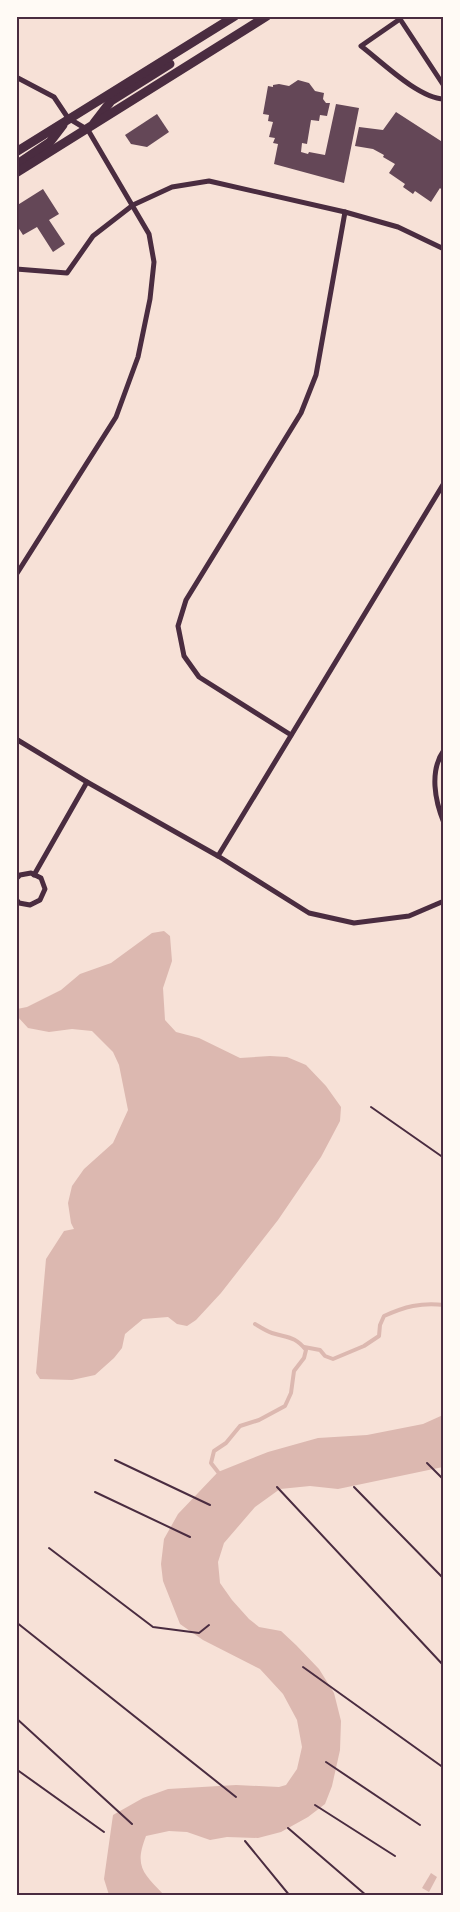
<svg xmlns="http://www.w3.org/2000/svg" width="460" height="1912" viewBox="0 0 460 1912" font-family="Jost,sans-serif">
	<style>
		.water { fill: #dcb8b0 }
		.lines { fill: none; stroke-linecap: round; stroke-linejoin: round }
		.stream { stroke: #dcb8b0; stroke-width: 4 }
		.building { fill: #644757 }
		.path { stroke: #4a2c40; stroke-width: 2 }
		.minor { stroke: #4a2c40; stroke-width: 5 }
		.primary { stroke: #4a2c40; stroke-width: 9 }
		.neatline { fill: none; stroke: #4a2c40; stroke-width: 2 }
	</style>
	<rect width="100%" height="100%" fill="#f7e1d7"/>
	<!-- water -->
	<g class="water">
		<polygon points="164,931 170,936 172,961 163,988 165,1020 176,1032 199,1038 240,1058 270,1056 287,1057 306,1065 326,1086 341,1107 340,1121 321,1157 278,1220 221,1293 196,1320 187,1326 177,1324 168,1317 143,1319 125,1334 122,1348 114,1358 95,1375 72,1380 40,1379 36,1373 46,1259 64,1231 74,1229 71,1223 68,1203 72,1186 84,1169 113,1143 128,1110 119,1065 113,1052 92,1031 72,1029 49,1032 28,1028 17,1016 17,1009 27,1007 61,990 80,974 111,963 152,933"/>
		<path d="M 443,1415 L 443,1467 L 338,1489 L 310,1486 L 280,1489 L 255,1507 L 224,1543 L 218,1562 L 220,1583 L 232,1600 L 249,1619 L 259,1627 L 281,1631 L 296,1645 L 319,1669 L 334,1693 L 341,1721 L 340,1750 L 332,1786 L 325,1804 L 308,1817 L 281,1832 L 258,1838 L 227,1837 L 210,1840 L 187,1832 L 169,1831 L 146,1836 C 134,1867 143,1873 164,1895 L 109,1895 L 104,1879 L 113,1815 L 143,1798 L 168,1789 L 236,1785 L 279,1787 L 286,1785 L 297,1769 L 302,1747 L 297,1720 L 283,1694 L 260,1669 L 203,1640 L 180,1624 L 163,1581 L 161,1564 L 164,1539 L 178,1514 L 218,1472 L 268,1452 L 318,1438 L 367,1435 L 423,1424 Z"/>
		<polygon points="431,1873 437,1877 429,1892 422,1888"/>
	</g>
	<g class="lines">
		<!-- stream -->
		<g class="stream">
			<path d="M 304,1347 L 320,1350 L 325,1356 L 333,1359 L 364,1346 L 379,1336 L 380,1325 L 384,1316 C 404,1307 421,1302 444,1305"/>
			<path d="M 218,1472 L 211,1463 L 214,1451 L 226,1443 L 240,1426 L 259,1420 L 285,1406 L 291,1393 L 294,1371 L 304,1358 L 306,1350 C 295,1336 288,1338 272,1333 C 266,1331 260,1327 255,1324"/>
		</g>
	</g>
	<!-- building -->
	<g class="building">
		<polygon points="298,80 309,83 315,91 324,93 323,99 326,103 330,103 327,116 320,115 319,121 311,120 307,144 302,143 301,152 308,154 309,152 325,155 336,104 359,108 344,183 274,164 278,144 273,143 275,138 269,137 273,122 268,121 269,115 263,114 268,86 273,87 273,85 279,84 289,86"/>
		<polygon points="396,112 444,143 444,189 442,190 440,188 431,202 415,191 413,194 403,187 405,184 389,173 395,164 383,157 384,155 373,149 355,146 359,127 383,130"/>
		<polygon points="157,114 169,132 147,147 131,144 125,135"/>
		<polygon points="43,189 59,214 49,220 65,244 53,252 37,227 23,235 16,224 16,206"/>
	</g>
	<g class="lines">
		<!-- path -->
		<g class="path">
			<polyline points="371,1107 444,1158"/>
			<polyline points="115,1460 210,1505"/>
			<polyline points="427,1463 444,1480"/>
			<polyline points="277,1487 444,1666"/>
			<polyline points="354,1487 444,1579"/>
			<polyline points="95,1492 190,1537"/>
			<polyline points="49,1548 153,1627 199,1633 209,1625"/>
			<polyline points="16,1622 236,1797"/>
			<polyline points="303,1667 444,1768"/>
			<polyline points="16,1718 132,1824"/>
			<polyline points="326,1762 420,1825"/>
			<polyline points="16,1769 104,1832"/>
			<polyline points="315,1805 395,1856"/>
			<polyline points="288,1828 367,1896"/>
			<polyline points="245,1841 290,1896"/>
		</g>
		<!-- minor -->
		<g class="minor">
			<polyline points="442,16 444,18"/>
			<polyline points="16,77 54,97 68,118 88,130 149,234 154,262 150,299 138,357 116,417 16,575"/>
			<path d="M 444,86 L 400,19 L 361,46 C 382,62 418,98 444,99"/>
			<polyline points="16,269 67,273 93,236 133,205 172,187 209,181 345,212 398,227 444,249"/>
			<polyline points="291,735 199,677 184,656 178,626 186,600 301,413 316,375 345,212"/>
			<polyline points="16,739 87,782 218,856 309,913 354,923 409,916 444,901"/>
			<path d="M 444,750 C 429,771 435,801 444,823"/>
			<polyline points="218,856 444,483"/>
			<polyline points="34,875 87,782"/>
			<polyline points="16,879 20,875 31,873 41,878 45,889 40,900 30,905 19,903 16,899"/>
		</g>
		<!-- primary -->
		<g class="primary">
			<polyline points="94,123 111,101 170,64"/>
			<polyline points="16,152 235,16"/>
			<polyline points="16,165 50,142 63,125"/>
			<polyline points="16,173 267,16"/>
		</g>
	</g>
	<!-- border -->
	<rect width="460" height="1912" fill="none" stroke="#fffaf5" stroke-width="36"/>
	<rect x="18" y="18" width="424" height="1876" class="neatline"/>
</svg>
